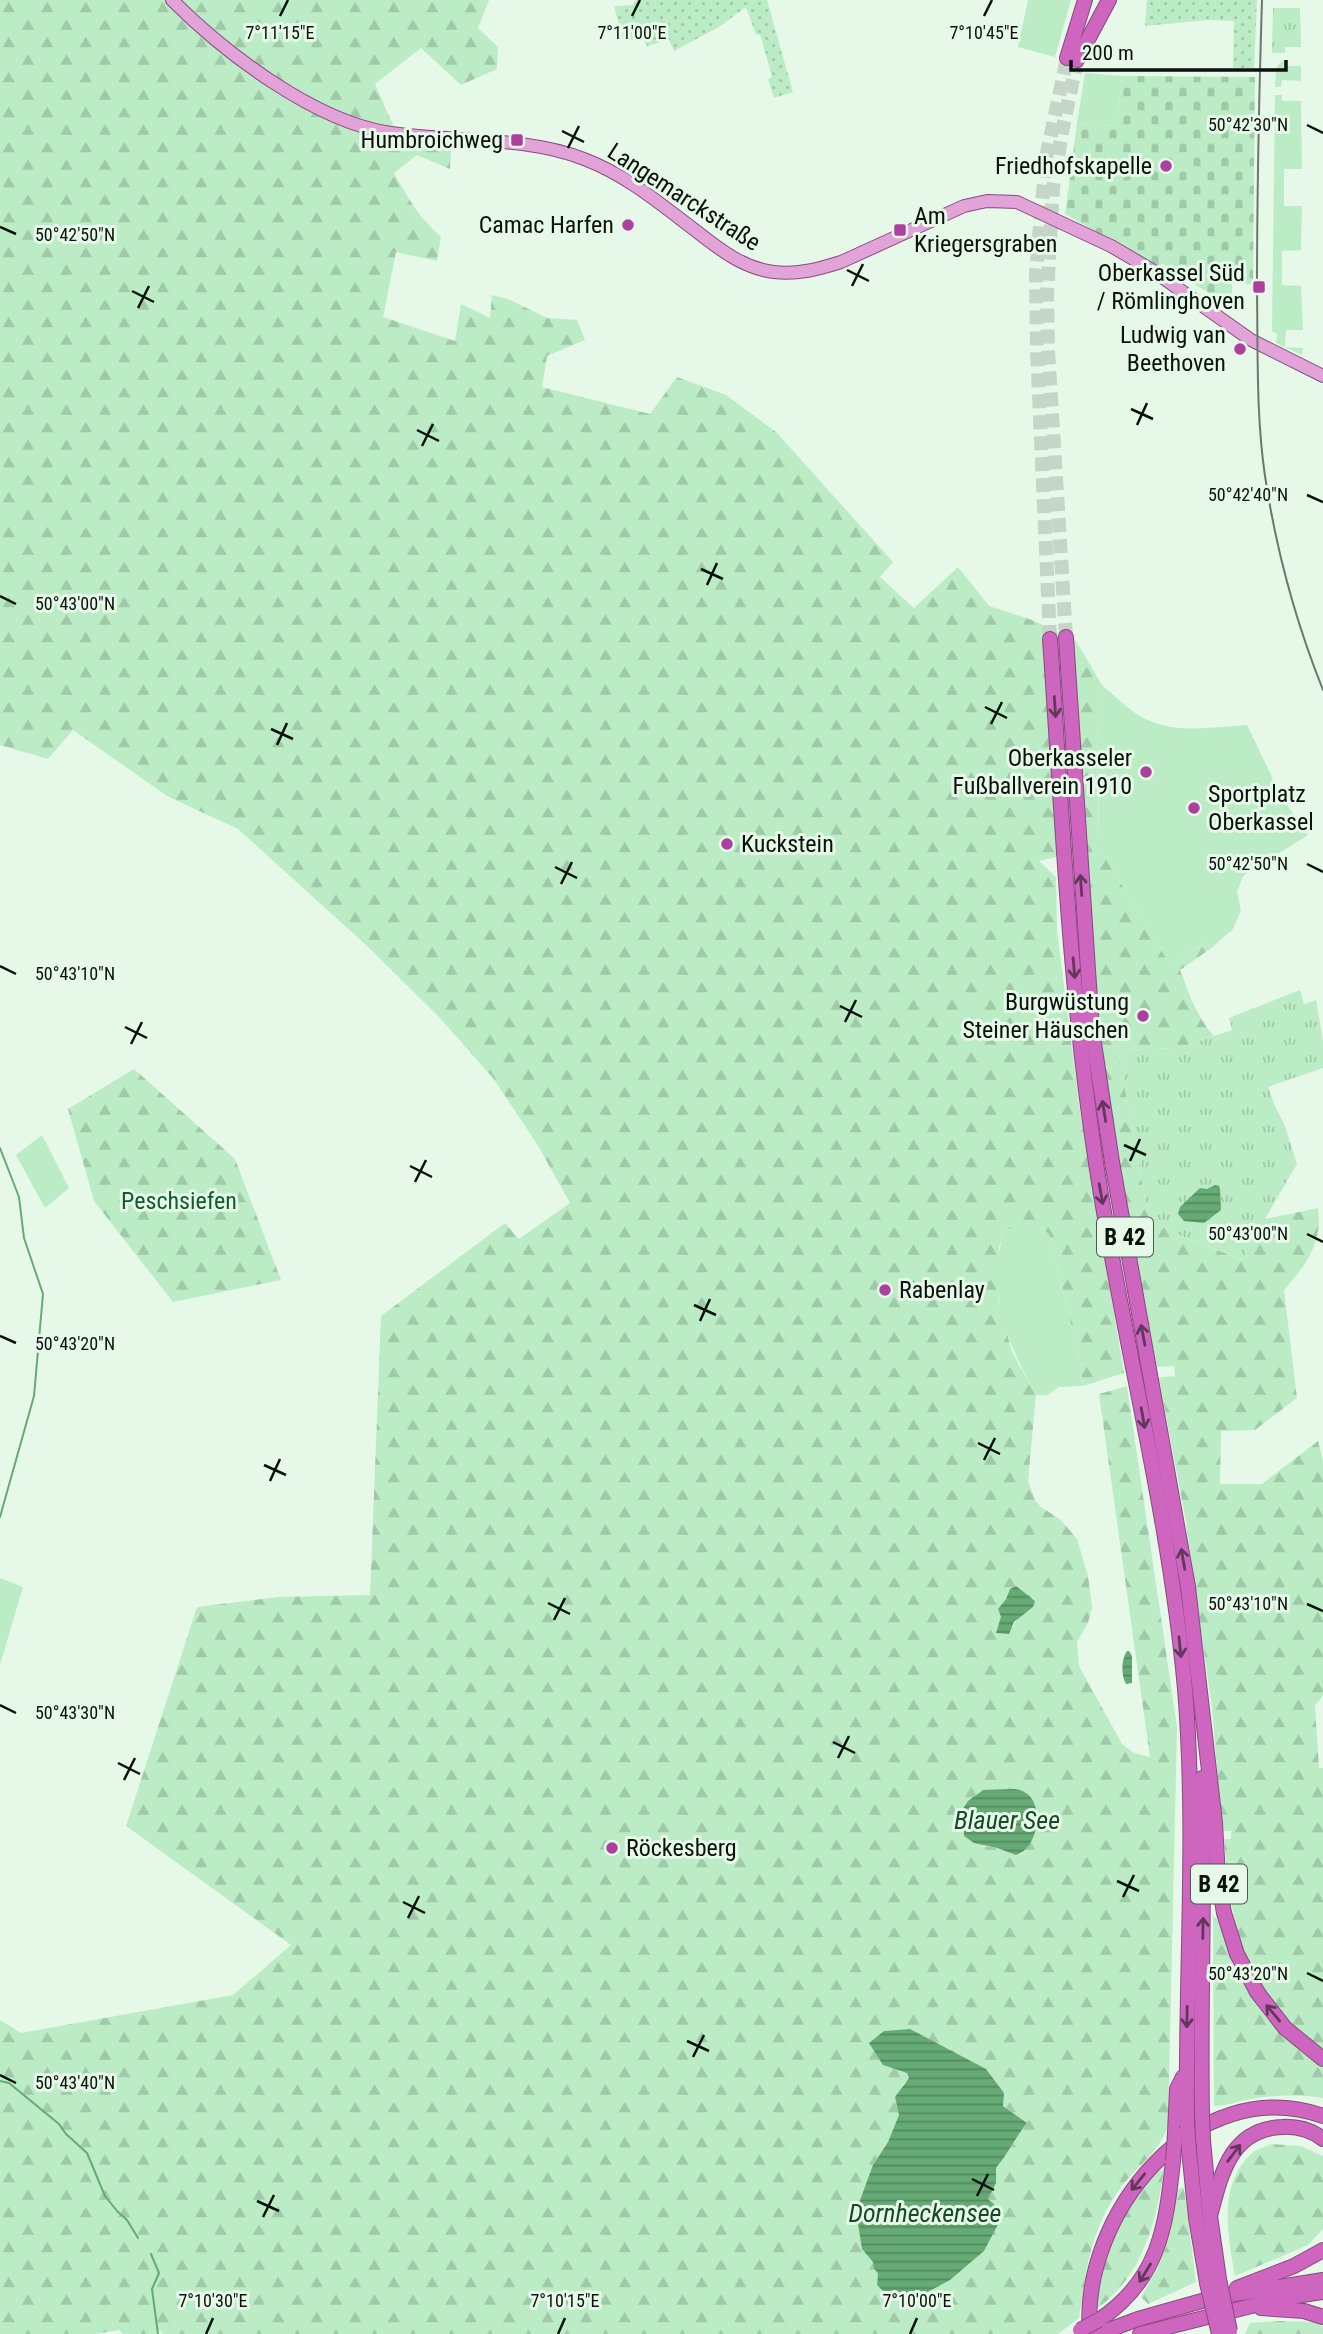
<svg xmlns="http://www.w3.org/2000/svg" width="1323" height="2334" viewBox="0 0 1323 2334" font-family="'Roboto Condensed',sans-serif">
	<style>
		.grass { fill: #bbecc5 }
		.forest { fill: url(#forest-firs); fill-rule: evenodd }
		.cemetery { fill: url(#cemetery-stones) }
		.park { fill: url(#park-tufts) }
		.garden { fill: url(#garden-dots) }
		.water { fill: url(#water-rules) }
		.lines { fill: none; stroke-linecap: round; stroke-linejoin: round }
		.stream { stroke: #66aa76; stroke-width: 2 }
		.highway-tunnel { stroke: #c5d6c8; stroke-width: 14; stroke-dasharray: 14 7; stroke-linecap: butt }
		.major-casing { stroke: #8a4880; stroke-width: 14 }
		.highway-casing { stroke: #8a4880; stroke-width: 16 }
		.major { stroke: #e2a3d8; stroke-width: 12 }
		.highway { stroke: #ce65be; stroke-width: 14 }
		.tram { stroke: #6c786e; stroke-width: 2 }
		.highway-bridge-casing { stroke: #8a4880; stroke-width: 16; stroke-linecap: butt }
		.highway-bridge { stroke: #ce65be; stroke-width: 14 }
		.oneway { stroke: #63375c }
		.ticks { fill: none; stroke: #0b110c; stroke-width: 2.5 }
		.poi-dot { fill: #ad3f9e; stroke: #e6f9e9; stroke-width: 2.5 }
		.labels { text-anchor: middle; dominant-baseline: central; stroke-width: 6; stroke-linejoin: round; paint-order: stroke }
		.shield { fill: #e6f9e9; stroke: #4d574e; stroke-width: 2 }
		.shield-label { font-size: 23px; font-weight: bold; fill: #0b110c }
		.poi-label { font-size: 24px; fill: #0b110c; stroke: #e6f9e9; text-anchor: end }
		.street-label { font-size: 24px; fill: #0b110c; stroke: #e6f9e9 }
		.park-label { font-size: 24px; fill: #0f5d2d; stroke: #e6f9e9 }
		.water-label { font-size: 26px; font-style: italic; fill: #174a27; stroke: #e6f9e9 }
		.ticks-label { font-size: 18px; text-anchor: middle; fill: #0b110c; stroke: #e6f9e9; stroke-width: 6; stroke-linejoin: round; paint-order: stroke }
	</style>
	<defs>
		<pattern id="forest-firs" width="22" height="20" patternUnits="userSpaceOnUse" patternTransform="scale(1.75)"><rect width="22" height="20" fill="#bbecc5"/><path d="M5 1l3.5 6h-7zM16 11l3.5 6h-7z" fill="#9fc9a8"/></pattern>
		<pattern id="cemetery-stones" width="16" height="16" patternUnits="userSpaceOnUse" patternTransform="scale(1.75)"><rect width="16" height="16" fill="#bbecc5"/><path d="M2 7V4a2 2 0 0 1 4 0v3zM10 15v-3a2 2 0 0 1 4 0v3z" fill="#9fc9a8"/></pattern>
		<pattern id="park-tufts" width="24" height="20" patternUnits="userSpaceOnUse" patternTransform="scale(1.75)"><rect width="24" height="20" fill="#bbecc5"/><path d="M3 7l-1-3M5 7V3M7 7l1-3M15 17l-1-3M17 17v-4M19 17l1-3" fill="none" stroke="#9fc9a8"/></pattern>
		<pattern id="garden-dots" width="8" height="8" patternUnits="userSpaceOnUse" patternTransform="scale(1.75)"><rect width="8" height="8" fill="#bbecc5"/><path d="M2 2h.1M6 6h.1" fill="none" stroke="#9fc9a8" stroke-width="1.8" stroke-linecap="round"/></pattern>
		<pattern id="water-rules" width="6" height="5" patternUnits="userSpaceOnUse" patternTransform="scale(1.75)"><rect width="6" height="5" fill="#66aa76"/><path d="M0 2.5h6" fill="none" stroke="#52895f"/></pattern>
	</defs>
	<rect width="100%" height="100%" fill="#e6f9e9"/>
	<!-- grass -->
	<g class="grass">
		<polygon points="1028,0 1071,0 1055,57 1018,47"/>
		<path d="M 1285,60 L 1285,66 L 1301,66 L 1301,81 L 1282,80 L 1281,87 L 1275,87 C 1276,77 1274,63 1285,60 Z"/>
		<polygon points="1085,73 1122,76 1117,126 1077,123"/>
		<polygon points="1275,95 1282,95 1282,101 1301,101 1302,169 1284,169 1284,206 1302,206 1301,250 1282,251 1282,285 1301,286 1303,330 1286,330 1285,347 1303,348 1302,355 1276,343 1277,334 1272,331"/>
		<path d="M 1102,685 C 1113,694 1124,705 1135,713 C 1168,736 1210,727 1247,725 L 1273,779 L 1271,782 L 1308,835 L 1243,876 L 1237,892 L 1241,910 L 1233,929 L 1210,949 L 1208,942 L 1169,963 L 1099,847 L 1097,716 Z"/>
		<polygon points="42,1135 69,1188 45,1208 16,1155"/>
		<path d="M 1034,1223 L 1049,1234 L 1080,1361 L 1083,1386 L 1059,1387 L 1048,1395 L 1036,1395 C 1006,1339 986,1295 1004,1230 Z"/>
		<polygon points="0,1578 23,1587 0,1665"/>
	</g>
	<!-- forest -->
	<g class="forest">
		<path d="M 0,0 L 489,0 L 478,28 L 498,47 L 497,69 L 461,85 L 421,48 L 375,84 L 401,143 L 451,149 L 450,169 L 417,155 L 394,173 C 409,200 419,217 441,237 L 437,261 L 396,252 L 383,317 L 455,341 L 461,304 L 490,318 L 492,295 L 508,299 L 547,318 L 577,320 L 585,340 L 547,356 L 542,387 L 650,414 L 677,377 L 726,395 L 776,432 L 893,562 L 880,577 L 914,608 L 958,567 L 989,606 L 1032,620 L 1076,641 L 1102,685 L 1097,716 L 1099,847 L 1169,963 L 1208,942 L 1210,949 L 1180,970 C 1189,993 1197,1018 1214,1036 L 1179,1048 L 1118,1050 L 1149,1220 L 1179,1235 L 1243,1260 L 1250,1239 L 1265,1219 L 1318,1208 C 1323,1243 1306,1265 1284,1290 L 1297,1398 L 1255,1430 L 1221,1431 L 1220,1484 L 1262,1484 L 1318,1441 L 1323,1461 L 1323,1695 L 1315,1706 L 1319,1768 L 1323,1768 L 1323,2051 C 1243,1990 1232,1935 1224,1839 L 1231,1839 L 1231,1831 L 1222,1831 L 1212,1709 L 1186,1522 L 1159,1378 L 1175,1376 L 1174,1366 L 1157,1367 L 1124,1199 L 1102,1054 L 1086,850 L 1039,861 L 1056,877 L 1057,931 L 1080,1111 L 1124,1373 L 1083,1386 L 1080,1361 L 1049,1234 L 1035,1224 L 1004,1230 L 999,1247 L 998,1299 L 1012,1352 L 1036,1395 L 1028,1481 L 1035,1500 L 1041,1507 L 1061,1520 L 1077,1539 L 1088,1576 L 1092,1607 L 1088,1623 L 1077,1642 L 1079,1666 L 1122,1744 L 1134,1753 L 1150,1757 L 1099,1394 L 1127,1386 L 1177,1727 L 1168,2126 C 1158,2155 1136,2166 1119,2190 C 1089,2234 1087,2268 1079,2318 L 1058,2334 L 163,2334 L 160,2330 L 157,2331 L 157,2334 L 123,2334 L 119,2330 L 96,2334 L 0,2334 L 0,2020 L 21,2033 L 233,1995 L 291,1945 L 126,1826 L 197,1607 L 278,1597 L 370,1595 L 381,1316 L 505,1223 L 519,1239 L 570,1203 L 537,1144 L 493,1078 L 439,1017 L 366,945 L 238,829 L 167,796 L 73,730 L 48,759 L 0,745 ZM 1010,1589 L 1034,1599 L 1033,1607 L 1018,1618 L 1013,1627 L 1001,1617 L 998,1609 L 1006,1599 ZM 1013,1789 L 1038,1818 L 1032,1840 L 1022,1854 L 1017,1855 L 997,1848 L 984,1846 L 963,1833 L 965,1825 L 962,1810 L 968,1801 L 983,1790 ZM 883,2065 L 1003,2106 L 1027,2123 C 1015,2138 1008,2154 996,2168 L 996,2183 L 988,2199 L 984,2251 L 920,2296 L 874,2269 L 873,2165 L 888,2142 L 899,2115 L 902,2085 L 910,2078 L 907,2073 Z"/>
		<polygon points="134,1069 235,1159 281,1280 173,1302 94,1201 68,1109"/>
		<path d="M 1213,1915 L 1221,1925 L 1235,1972 L 1269,2020 L 1323,2067 L 1323,2098 C 1298,2094 1271,2095 1246,2100 C 1235,2102 1226,2106 1214,2106 Z"/>
		<path d="M 1272,2144 L 1301,2146 L 1323,2156 L 1323,2229 L 1308,2245 L 1235,2276 C 1228,2236 1217,2185 1252,2153 C 1257,2149 1266,2146 1272,2144 Z"/>
		<path d="M 1164,2168 C 1157,2221 1142,2278 1095,2310 L 1102,2264 L 1119,2214 L 1156,2173 Z"/>
		<path d="M 1184,2188 L 1196,2282 L 1148,2304 L 1141,2297 C 1166,2256 1172,2237 1176,2189 Z"/>
		<polygon points="1280,2321 1317,2322 1323,2327 1323,2334 1245,2334 1250,2323"/>
	</g>
	<!-- cemetery -->
	<polygon class="cemetery" points="1122,76 1255,77 1253,284 1232,283 1232,308 1162,263 1159,268 1065,214 1077,123 1117,126"/>
	<!-- park -->
	<g class="park">
		<polygon points="1273,8 1300,8 1301,47 1285,47 1285,53 1272,53"/>
		<polygon points="1300,990 1304,1004 1316,1000 1323,1041 1323,1068 1268,1087 1275,1106 1285,1126 1297,1164 1262,1224 1250,1239 1244,1260 1179,1235 1149,1220 1118,1050 1179,1048 1232,1030 1229,1018"/>
	</g>
	<!-- garden -->
	<g class="garden">
		<polygon points="635,0 767,0 793,92 774,98 768,79 772,77 760,34 756,35 746,7 719,27 674,51 669,40 647,46 642,38 624,42 614,6 634,5"/>
		<polygon points="1147,0 1257,0 1254,68 1233,68 1234,21 1207,20 1145,26"/>
	</g>
	<!-- water -->
	<g class="water">
		<polygon points="1215,1185 1219,1186 1220,1189 1221,1210 1204,1223 1184,1221 1178,1214 1180,1207 1200,1188 1207,1189"/>
		<polygon points="1016,1586 1035,1601 1033,1607 1014,1622 1009,1634 996,1633 1001,1617 998,1609 1006,1599 1010,1589"/>
		<path d="M 1127,1651 L 1129,1651 L 1132,1656 L 1132,1683 L 1126,1684 C 1121,1676 1121,1659 1127,1651 Z"/>
		<path d="M 1013,1789 C 1048,1790 1041,1848 1016,1855 L 997,1848 L 974,1843 L 964,1836 L 962,1810 L 968,1801 L 983,1790 Z"/>
		<path d="M 910,2029 L 986,2069 L 1004,2093 L 1003,2106 L 1027,2123 C 1015,2138 1008,2154 996,2168 L 996,2183 L 988,2199 L 1004,2213 L 984,2251 L 950,2280 L 920,2296 L 888,2296 L 877,2285 L 878,2273 L 874,2269 L 873,2262 L 862,2249 L 856,2211 L 873,2165 L 888,2142 L 899,2115 L 895,2097 L 909,2078 L 907,2073 L 883,2065 L 869,2043 L 884,2031 Z"/>
	</g>
	<g class="lines">
		<!-- stream -->
		<g class="stream">
			<polyline points="0,1148 19,1197 24,1238 43,1294 34,1396 0,1517"/>
			<polyline points="0,2081 9,2083 59,2124 66,2134 87,2153 105,2196 117,2211 127,2220 138,2238"/>
			<polyline points="151,2254 159,2273 152,2289 158,2334"/>
		</g>
		<!-- highway-tunnel -->
		<g class="highway-tunnel">
			<polyline points="1066,637 1048,350 1047,294 1053,188 1062,132 1077,60"/>
			<polyline points="1050,639 1037,351 1036,272 1046,158 1067,58"/>
		</g>
		<!-- major casing -->
		<g class="major-casing">
			<path id="major" d="M 172,0 C 225,53 315,122 391,133 C 453,142 525,136 584,159 C 621,173 652,197 683,221 C 710,241 738,268 774,272 C 797,275 819,269 841,262 L 964,206 L 987,201 L 1017,202 L 1111,246 L 1152,270 L 1251,340 L 1323,376"/>
		</g>
		<!-- highway casing -->
		<g class="highway-casing">
			<g id="highway">
				<polyline points="1067,58 1085,0"/>
				<polyline points="1077,60 1109,0"/>
				<polyline points="1066,637 1092,1030 1112,1162 1188,1587 1215,1823 1218,1877 1224,1913 1237,1954 1257,1992 1285,2028 1323,2059"/>
				<path d="M 1050,639 C 1062,811 1069,985 1095,1156 C 1121,1334 1169,1509 1185,1689 C 1197,1834 1185,1980 1187,2125"/>
				<path d="M 1202,2116 C 1200,2003 1205,1891 1202,1778"/>
				<polyline points="1175,2133 1177,2089 1183,2077"/>
				<polyline points="1203,2140 1210,2216 1219,2279"/>
				<polyline points="1189,2150 1196,2218 1207,2283"/>
				<path d="M 1210,2216 C 1221,2175 1230,2129 1282,2127 C 1297,2126 1311,2130 1323,2139"/>
				<polyline points="1237,2288 1294,2266 1323,2250"/>
				<polyline points="1261,2308 1304,2311 1323,2317"/>
				<path d="M 1099,2320 C 1159,2280 1166,2227 1173,2161"/>
				<path d="M 1090,2334 C 1079,2215 1196,2071 1323,2116"/>
				<polyline points="1098,2334 1138,2319 1216,2297 1323,2280"/>
				<polyline points="1140,2334 1283,2298 1323,2292"/>
			</g>
		</g>
		<!-- major -->
		<use href="#major" class="major"/>
		<!-- highway -->
		<use href="#highway" class="highway"/>
		<!-- tram -->
		<path class="tram" d="M 1262,0 C 1259,97 1257,194 1257,291 C 1258,352 1256,415 1265,476 C 1276,549 1295,620 1323,690"/>
		<!-- highway-bridge casing -->
		<g class="highway-bridge-casing">
			<g id="highway-bridge">
				<polyline points="1202,2116 1203,2140"/>
				<polyline points="1187,2125 1189,2150"/>
				<polyline points="1173,2161 1175,2133"/>
				<polyline points="1219,2279 1230,2331"/>
				<polyline points="1207,2283 1219,2334"/>
				<polyline points="1080,2330 1099,2320"/>
			</g>
		</g>
		<!-- highway-bridge -->
		<use href="#highway-bridge" class="highway-bridge"/>
	</g>
	<!-- one-way arrows -->
	<defs><path id="oneway-shaft" d="M-6 0H5M1.5-3L5.5 0L1.5 3" fill="none" stroke-width="1.6" stroke-linecap="round" stroke-linejoin="round" transform="scale(1.75)"/></defs>
	<g class="oneway">
		<use href="#oneway-shaft" transform="translate(1055 707) rotate(86)"/>
		<use href="#oneway-shaft" transform="translate(1081 885) rotate(-94)"/>
		<use href="#oneway-shaft" transform="translate(1074 968) rotate(85)"/>
		<use href="#oneway-shaft" transform="translate(1104 1111) rotate(-99)"/>
		<use href="#oneway-shaft" transform="translate(1101 1194) rotate(80)"/>
		<use href="#oneway-shaft" transform="translate(1143 1335) rotate(-101)"/>
		<use href="#oneway-shaft" transform="translate(1143 1418) rotate(80)"/>
		<use href="#oneway-shaft" transform="translate(1183 1559) rotate(-100)"/>
		<use href="#oneway-shaft" transform="translate(1180 1647) rotate(84)"/>
		<use href="#oneway-shaft" transform="translate(1203 1928) rotate(-89)"/>
		<use href="#oneway-shaft" transform="translate(1273 2013) rotate(-130)"/>
		<use href="#oneway-shaft" transform="translate(1187 2017) rotate(91)"/>
		<use href="#oneway-shaft" transform="translate(1234 2153) rotate(-53)"/>
		<use href="#oneway-shaft" transform="translate(1138 2182) rotate(129)"/>
		<use href="#oneway-shaft" transform="translate(1145 2273) rotate(122)"/>
	</g>
	<!-- ticks -->
	<path class="ticks" d="M 280,16 L 288,0M 632,16 L 640,0M 984,16 L 992,0M 1307,125 L 1323,133M 562,131 L 584,142M 568,148 L 579,126M 0,227 L 16,234M 847,270 L 869,281M 852,286 L 863,264M 132,291 L 154,302M 138,308 L 149,286M 1131,409 L 1153,419M 1137,425 L 1147,403M 417,430 L 439,441M 422,446 L 433,424M 1307,495 L 1323,502M 701,569 L 723,579M 707,585 L 717,563M 0,596 L 16,604M 985,707 L 1007,718M 991,724 L 1002,702M 271,729 L 293,739M 277,745 L 287,723M 1307,864 L 1323,872M 555,867 L 577,878M 561,884 L 572,862M 0,966 L 16,974M 840,1006 L 862,1017M 845,1022 L 856,1000M 125,1027 L 147,1038M 131,1044 L 142,1022M 1124,1145 L 1146,1155M 1130,1161 L 1140,1139M 410,1166 L 432,1177M 415,1182 L 426,1160M 1307,1234 L 1323,1242M 694,1305 L 716,1315M 700,1321 L 710,1299M 0,1336 L 16,1343M 978,1443 L 1000,1454M 984,1460 L 995,1438M 264,1465 L 286,1475M 270,1481 L 280,1459M 548,1603 L 570,1614M 1307,1604 L 1323,1611M 554,1620 L 565,1598M 0,1705 L 16,1713M 833,1742 L 855,1753M 838,1758 L 849,1736M 118,1763 L 140,1774M 124,1780 L 135,1758M 1117,1881 L 1139,1891M 1123,1897 L 1134,1875M 403,1902 L 425,1913M 408,1918 L 419,1896M 1307,1973 L 1323,1981M 687,2041 L 709,2051M 693,2057 L 704,2035M 0,2075 L 16,2083M 972,2179 L 994,2190M 977,2196 L 988,2174M 257,2201 L 279,2211M 263,2217 L 274,2195M 206,2334 L 213,2318M 558,2334 L 565,2318M 910,2334 L 917,2318"/>
	<!-- markers -->
	<g class="poi-dot">
		<rect x="510" y="133" width="14" height="14" rx="3.5"/>
		<circle cx="1166" cy="166" r="7"/>
		<circle cx="628" cy="225" r="7"/>
		<rect x="893" y="223" width="14" height="14" rx="3.5"/>
		<rect x="1252" y="280" width="14" height="14" rx="3.5"/>
		<circle cx="1240" cy="349" r="7"/>
		<circle cx="1146" cy="772" r="7"/>
		<circle cx="1194" cy="808" r="7"/>
		<circle cx="727" cy="844" r="7"/>
		<circle cx="1143" cy="1016" r="7"/>
		<circle cx="885" cy="1290" r="7"/>
		<circle cx="612" cy="1848" r="7"/>
	</g>
	<g class="labels">
		<!-- shield labels -->
		<g class="shield">
			<rect x="1097" y="1217.5" width="56" height="39" rx="5"/>
			<rect x="1191" y="1864.5" width="56" height="39" rx="5"/>
		</g>
		<g class="shield-label">
			<text x="1125" y="1237">B 42</text>
			<text x="1219" y="1884">B 42</text>
		</g>
		<!-- poi labels -->
		<g class="poi-label">
			<text x="503" y="140">Humbroichweg</text>
			<text x="1152" y="166">Friedhofskapelle</text>
			<text x="914" y="216" text-anchor="start">Am<tspan x="914" dy="28">Kriegersgraben</tspan></text>
			<text x="614" y="225">Camac Harfen</text>
			<text x="1245" y="273">Oberkassel Süd<tspan x="1245" dy="28">/ Römlinghoven</tspan></text>
			<text x="1226" y="335">Ludwig van<tspan x="1226" dy="28">Beethoven</tspan></text>
			<text x="1132" y="758">Oberkasseler<tspan x="1132" dy="28">Fußballverein 1910</tspan></text>
			<text x="1208" y="794" text-anchor="start">Sportplatz<tspan x="1208" dy="28">Oberkassel</tspan></text>
			<text x="741" y="844" text-anchor="start">Kuckstein</text>
			<text x="1129" y="1002">Burgwüstung<tspan x="1129" dy="28">Steiner Häuschen</tspan></text>
			<text x="899" y="1290" text-anchor="start">Rabenlay</text>
			<text x="626" y="1848" text-anchor="start">Röckesberg</text>
		</g>
		<!-- street labels -->
		<g class="street-label">
			<text transform="translate(684 197) rotate(33)">Langemarckstraße</text>
		</g>
		<!-- park labels -->
		<g class="park-label">
			<text x="179" y="1201">Peschsiefen</text>
		</g>
		<!-- water labels -->
		<g class="water-label">
			<text x="1007" y="1820">Blauer See</text>
			<text x="925" y="2213">Dornheckensee</text>
		</g>
	</g>
	<g class="ticks-label">
		<text x="280" y="39">7°11'15"E</text>
		<text x="632" y="39">7°11'00"E</text>
		<text x="984" y="39">7°10'45"E</text>
		<text x="1248" y="131">50°42'30"N</text>
		<text x="75" y="241">50°42'50"N</text>
		<text x="1248" y="501">50°42'40"N</text>
		<text x="75" y="610">50°43'00"N</text>
		<text x="1248" y="870">50°42'50"N</text>
		<text x="75" y="980">50°43'10"N</text>
		<text x="1248" y="1240">50°43'00"N</text>
		<text x="75" y="1350">50°43'20"N</text>
		<text x="1248" y="1610">50°43'10"N</text>
		<text x="75" y="1719">50°43'30"N</text>
		<text x="1248" y="1980">50°43'20"N</text>
		<text x="75" y="2089">50°43'40"N</text>
		<text x="213" y="2307">7°10'30"E</text>
		<text x="565" y="2307">7°10'15"E</text>
		<text x="917" y="2307">7°10'00"E</text>
	</g>
	<!-- scale -->
	<path d="M1071 60v10h215v-10" fill="none" stroke="#0b110c" stroke-width="3.5"/>
	<text x="1082" y="60" font-size="21" fill="#0b110c" stroke="#e6f9e9" stroke-width="5" paint-order="stroke">200 m</text>
</svg>
